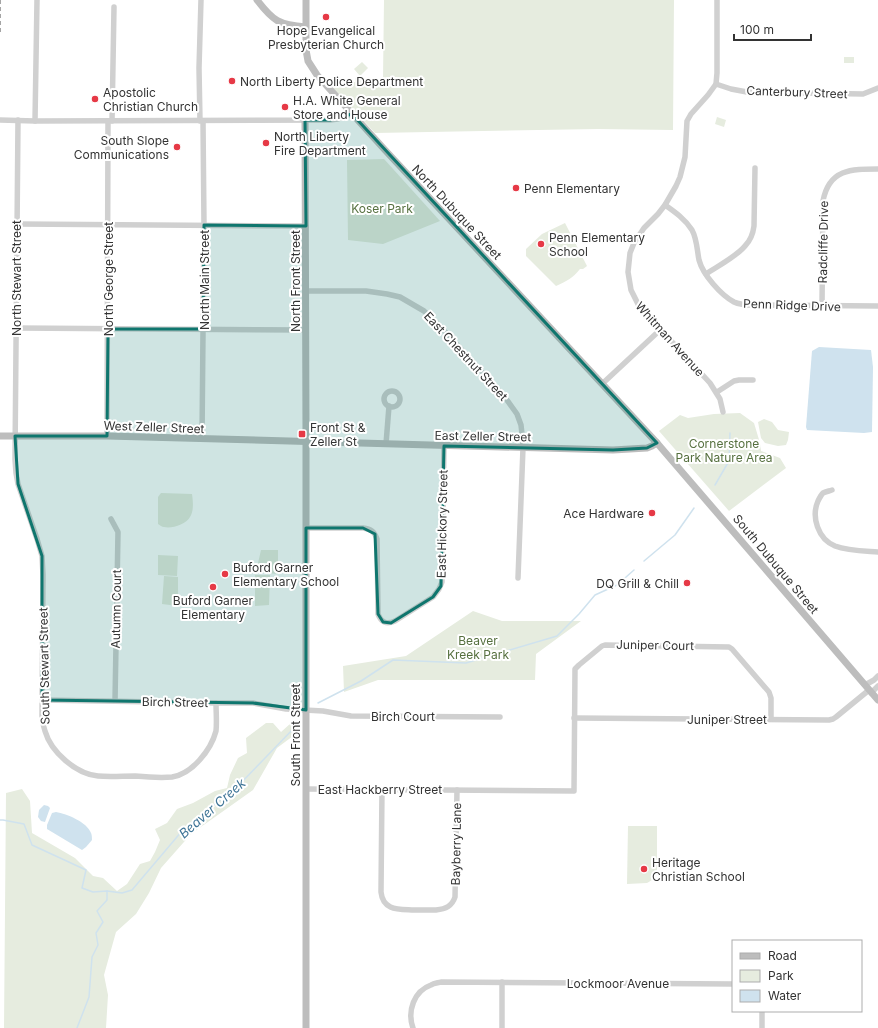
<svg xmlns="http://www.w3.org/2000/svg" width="878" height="1028" viewBox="0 0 878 1028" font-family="Inter,sans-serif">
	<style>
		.green { fill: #e6ecdf }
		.water { fill: #cfe2ee }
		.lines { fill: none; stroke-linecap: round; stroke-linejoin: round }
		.stream { stroke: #cfe2ee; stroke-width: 1.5 }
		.street { stroke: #d0d0d0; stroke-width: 5.5 }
		.secondary { stroke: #bdbdbd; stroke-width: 7 }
		.rail { stroke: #888; stroke-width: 1.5; stroke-dasharray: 4 3; stroke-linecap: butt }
		.marked { fill: #0f766e; fill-opacity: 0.2; stroke: #0f766e; stroke-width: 3; stroke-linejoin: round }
		.poi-dot { fill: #e63946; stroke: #fff; stroke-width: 1.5 }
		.labels { text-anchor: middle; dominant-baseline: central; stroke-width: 4; stroke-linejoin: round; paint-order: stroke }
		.poi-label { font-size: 12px; fill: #333; stroke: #fff; text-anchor: start }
		.street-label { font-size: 12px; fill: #333; stroke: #fff }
		.park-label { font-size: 12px; fill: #56703f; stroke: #fff }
		.water-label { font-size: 13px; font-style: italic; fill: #3f7597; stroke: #fff }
	</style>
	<rect width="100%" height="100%" fill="#fff"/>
	<!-- green -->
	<g class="green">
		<polygon points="384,0 674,0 673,130 598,129 375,133 332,87 339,82 355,82 355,78 383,78"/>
		<rect x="844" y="57" width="10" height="6"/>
		<polygon points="362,62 368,68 360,76 354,69"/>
		<polygon points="717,117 726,120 724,127 715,124"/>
		<polygon points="384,159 440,221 383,244 348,240 347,160"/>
		<path d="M 565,223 L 587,266 L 583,269 L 580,269 C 573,278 567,281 556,286 L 526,256 L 526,249 L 542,234 Z"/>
		<polygon points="740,413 754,423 760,443 761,451 780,458 786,468 729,511 659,431 680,415 688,418 714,414"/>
		<polygon points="764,419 772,422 778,430 789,432 788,440 786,445 778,446 765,443 761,438 758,422"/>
		<path d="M 161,493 L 192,494 C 193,501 194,511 190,517 C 186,524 172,529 164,527 C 162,527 160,525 158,524 L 158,497 Z"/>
		<polygon points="261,550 278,550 278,574 256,572"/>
		<polygon points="158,555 178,556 177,576 158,575"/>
		<polygon points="255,575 270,575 269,605 255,606"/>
		<polygon points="164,576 178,577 178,606 162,604"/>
		<polygon points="473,611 502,621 581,621 536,654 535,680 378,680 344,692 343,666 406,656"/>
		<polygon points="266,723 273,723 281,732 291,723 297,731 293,736 277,748 253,790 191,834 161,868 149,893 136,914 116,932 104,975 108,995 106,1028 4,1028 6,793 22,789 30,801 32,833 75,858 93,876 103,878 117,891 127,884 140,864 150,861 155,852 160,840 155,829 167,823 177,809 193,803 215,791 227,788 230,775 238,758 247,753 246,738"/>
		<polygon points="628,826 657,826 657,872 652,880 647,883 627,884"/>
	</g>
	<!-- water -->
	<g class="water">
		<polygon points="819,347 871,350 873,367 872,432 864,433 807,430 806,427 812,351"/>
		<polygon points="44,805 48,806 50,808 45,822 41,821 38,817 39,810"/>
		<path d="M 56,812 C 67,814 87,822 91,833 C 92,835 92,839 92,840 L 86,847 L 82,850 L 47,829 L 47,825 L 52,813 Z"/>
	</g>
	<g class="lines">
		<!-- stream -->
		<g class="stream">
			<polyline points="715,485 729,461 730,433"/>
			<polyline points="644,561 675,535 694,508"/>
			<polyline points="318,703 361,681 393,660 466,663 557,636 579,614 595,595 617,585 634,570"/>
			<polyline points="0,820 3,820 24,824 32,845 86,870 82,888 93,892 107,891 107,900 97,911 103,922 96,933 98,945 92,957 89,997 77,1028"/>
			<polyline points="107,891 122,893 132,890 182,831 238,786 295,727"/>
		</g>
		<!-- street -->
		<g class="street">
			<polyline points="717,0 717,73 716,84 708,95 691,114 687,121 685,157 680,177 676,186 665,205 658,214 644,228 634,243 630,253 628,272 631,290 639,306 710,383 720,399 723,412"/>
			<polyline points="716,84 731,89 747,92 863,94 878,88"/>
			<polyline points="0,120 35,121 330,120 338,119 352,114"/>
			<path d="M 18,120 L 15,459 L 16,473 L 18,484 L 37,539 L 42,556 L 43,575 L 42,716 C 43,721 43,726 45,731 C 51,752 76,774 98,776 C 110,777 123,776 135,776 C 146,777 161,778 172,777 C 192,774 211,750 216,731 C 217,722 216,712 216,703"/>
			<polyline points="35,121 37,0"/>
			<polyline points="112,121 114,7"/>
			<polyline points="200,121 199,68 201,0"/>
			<path d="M 665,205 C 675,212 685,219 692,230 C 697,239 697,250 699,260 C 703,275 721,295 734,302 C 738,304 742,304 746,305 L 878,306"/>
			<polyline points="17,224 306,226"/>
			<path d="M 706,274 C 718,266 737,256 745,246 C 751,240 753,234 754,226 L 755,168"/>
			<polyline points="306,291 366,291 387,294 400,297 424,311 438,324 504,396 517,414 521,425 522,434 523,448 518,578"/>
			<path d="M 822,306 L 823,201 C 829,169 851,169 878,169"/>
			<polyline points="16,328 306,330"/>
			<polyline points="602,384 660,330"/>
			<circle cx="392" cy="399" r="8"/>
			<polyline points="717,392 734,381 739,380 753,380"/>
			<polyline points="107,436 108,121"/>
			<polyline points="202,439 204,225 203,121"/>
			<polyline points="386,444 389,406"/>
			<path d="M 832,490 C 829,491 825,492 823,493 C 821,495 819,499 818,501 C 811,517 818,539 835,546 C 848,551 864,551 878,552"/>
			<polyline points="111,519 118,532 115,701"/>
			<path d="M 306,528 L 363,528 C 371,529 374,531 377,539 L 378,614 C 381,622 386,625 395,621 L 433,597 L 439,589 L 442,582 L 444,446"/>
			<polyline points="865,685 874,680 878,676"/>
			<polyline points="871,693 878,686"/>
			<polyline points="42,700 216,703 253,703 286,709 323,711 351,716 500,717"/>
			<polyline points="574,718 829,720 833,719 836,717 869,690"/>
			<polyline points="306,789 574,791 575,669 579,665 602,646 605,645 729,647 732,649 769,692 771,698 771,719"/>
			<path d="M 382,789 L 381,892 C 383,911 399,909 414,910 C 421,910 429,910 436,910 C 446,909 452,906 455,897 L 457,790"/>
			<polyline points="762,1011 762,1028"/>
			<path d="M 413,1028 C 407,1011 414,991 431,985 C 434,983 438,983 441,982 L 733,984"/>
			<polyline points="502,1028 502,982"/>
		</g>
		<!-- secondary -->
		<g class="secondary">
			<path d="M 257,0 C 273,21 279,25 306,27"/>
			<polyline points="306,0 306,50 308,61 317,75 385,150 657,443 878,700"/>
			<polyline points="305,120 306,435 306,1028"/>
			<polyline points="0,436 107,436 613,450 647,448 652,446 657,443"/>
		</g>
		<!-- rail -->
		<polyline class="rail" points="0,32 0,0"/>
	</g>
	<!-- marked area -->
	<path class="marked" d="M 352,114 L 657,443 L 647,448 L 613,450 L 444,446 L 441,586 L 433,597 L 391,623 L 383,622 L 378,614 L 375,534 L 363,528 L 306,528 L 306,710 L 253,703 L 42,700 L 42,556 L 18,484 L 15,436 L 107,436 L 108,329 L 203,329 L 204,225 L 306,226 L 305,120 L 330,120 Z"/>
	<!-- markers -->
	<g class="poi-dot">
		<circle cx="326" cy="17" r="4"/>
		<circle cx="232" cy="81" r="4"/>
		<circle cx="95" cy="99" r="4"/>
		<circle cx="285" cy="107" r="4"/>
		<circle cx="266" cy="143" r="4"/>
		<circle cx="177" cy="147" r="4"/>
		<circle cx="516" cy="188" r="4"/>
		<circle cx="541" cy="244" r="4"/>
		<rect x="298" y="430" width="8" height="8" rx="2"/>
		<circle cx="652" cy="513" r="4"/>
		<circle cx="225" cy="574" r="4"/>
		<circle cx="687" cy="583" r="4"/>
		<circle cx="213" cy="587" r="4"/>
		<circle cx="644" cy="869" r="4"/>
	</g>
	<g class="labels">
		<!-- poi labels -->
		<g class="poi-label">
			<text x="326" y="30" text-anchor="middle">Hope Evangelical<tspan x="326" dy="14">Presbyterian Church</tspan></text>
			<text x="240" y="81">North Liberty Police Department</text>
			<text x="103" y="92">Apostolic<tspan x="103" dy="14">Christian Church</tspan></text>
			<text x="293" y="100">H.A. White General<tspan x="293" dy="14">Store and House</tspan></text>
			<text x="274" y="136">North Liberty<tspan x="274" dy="14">Fire Department</tspan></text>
			<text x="169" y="140" text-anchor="end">South Slope<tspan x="169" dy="14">Communications</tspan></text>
			<text x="524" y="188">Penn Elementary</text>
			<text x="549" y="237">Penn Elementary<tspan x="549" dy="14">School</tspan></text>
			<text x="310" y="427">Front St &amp;<tspan x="310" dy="14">Zeller St</tspan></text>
			<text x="644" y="513" text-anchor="end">Ace Hardware</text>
			<text x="233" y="567">Buford Garner<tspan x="233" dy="14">Elementary School</tspan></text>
			<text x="679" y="583" text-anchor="end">DQ Grill &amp; Chill</text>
			<text x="213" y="600" text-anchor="middle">Buford Garner<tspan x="213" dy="14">Elementary</tspan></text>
			<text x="652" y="862">Heritage<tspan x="652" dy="14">Christian School</tspan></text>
		</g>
		<!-- street labels -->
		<g class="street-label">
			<text transform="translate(797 92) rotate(2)">Canterbury Street</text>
			<text transform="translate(457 212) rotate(47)">North Dubuque Street</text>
			<text transform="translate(823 242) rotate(-89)">Radcliffe Drive</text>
			<text transform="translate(16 278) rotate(-90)">North Stewart Street</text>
			<text transform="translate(108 279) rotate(-90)">North George Street</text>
			<text transform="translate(204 280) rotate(-90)">North Main Street</text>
			<text transform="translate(295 281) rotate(-90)">North Front Street</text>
			<text transform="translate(792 305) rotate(2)">Penn Ridge Drive</text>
			<text transform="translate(670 339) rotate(48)">Whitman Avenue</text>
			<text transform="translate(466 356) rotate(47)">East Chestnut Street</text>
			<text transform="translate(154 427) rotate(2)">West Zeller Street</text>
			<text transform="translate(483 436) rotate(1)">East Zeller Street</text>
			<text transform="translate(442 524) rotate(-89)">East Hickory Street</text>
			<text transform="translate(776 564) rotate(50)">South Dubuque Street</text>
			<text transform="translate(116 609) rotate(-89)">Autumn Court</text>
			<text transform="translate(655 645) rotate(1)">Juniper Court</text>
			<text transform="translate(44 666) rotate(-91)">South Stewart Street</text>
			<text transform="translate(175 702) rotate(1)">Birch Street</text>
			<text x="403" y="716">Birch Court</text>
			<text x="727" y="719">Juniper Street</text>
			<text transform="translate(295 735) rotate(-90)">South Front Street</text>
			<text x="380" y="789">East Hackberry Street</text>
			<text transform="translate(456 844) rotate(-89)">Bayberry Lane</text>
			<text x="618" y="983">Lockmoor Avenue</text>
		</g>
		<!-- park labels -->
		<g class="park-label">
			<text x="382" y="208">Koser Park</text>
			<text x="724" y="443">Cornerstone<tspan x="724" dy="14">Park Nature Area</tspan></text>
			<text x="478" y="640">Beaver<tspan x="478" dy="14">Kreek Park</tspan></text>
		</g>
		<!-- water labels -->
		<g class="water-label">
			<text transform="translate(212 808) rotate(-41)">Beaver Creek</text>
		</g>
	</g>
	<!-- legend -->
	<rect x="732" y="940" width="130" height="72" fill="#ffffff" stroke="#adadad"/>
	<rect x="740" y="953" width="20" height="6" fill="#bdbdbd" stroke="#adadad"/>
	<text x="768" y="960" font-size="12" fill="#333333">Road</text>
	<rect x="740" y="970" width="20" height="12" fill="#e6ecdf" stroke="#adadad"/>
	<text x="768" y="980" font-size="12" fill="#333333">Park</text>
	<rect x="740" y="990" width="20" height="12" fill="#cfe2ee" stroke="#adadad"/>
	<text x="768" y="1000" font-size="12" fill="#333333">Water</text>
	<!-- scale -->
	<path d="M734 34v6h77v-6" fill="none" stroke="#333333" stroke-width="2"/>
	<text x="740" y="34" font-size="12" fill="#333333" stroke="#ffffff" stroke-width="3" paint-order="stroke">100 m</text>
</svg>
